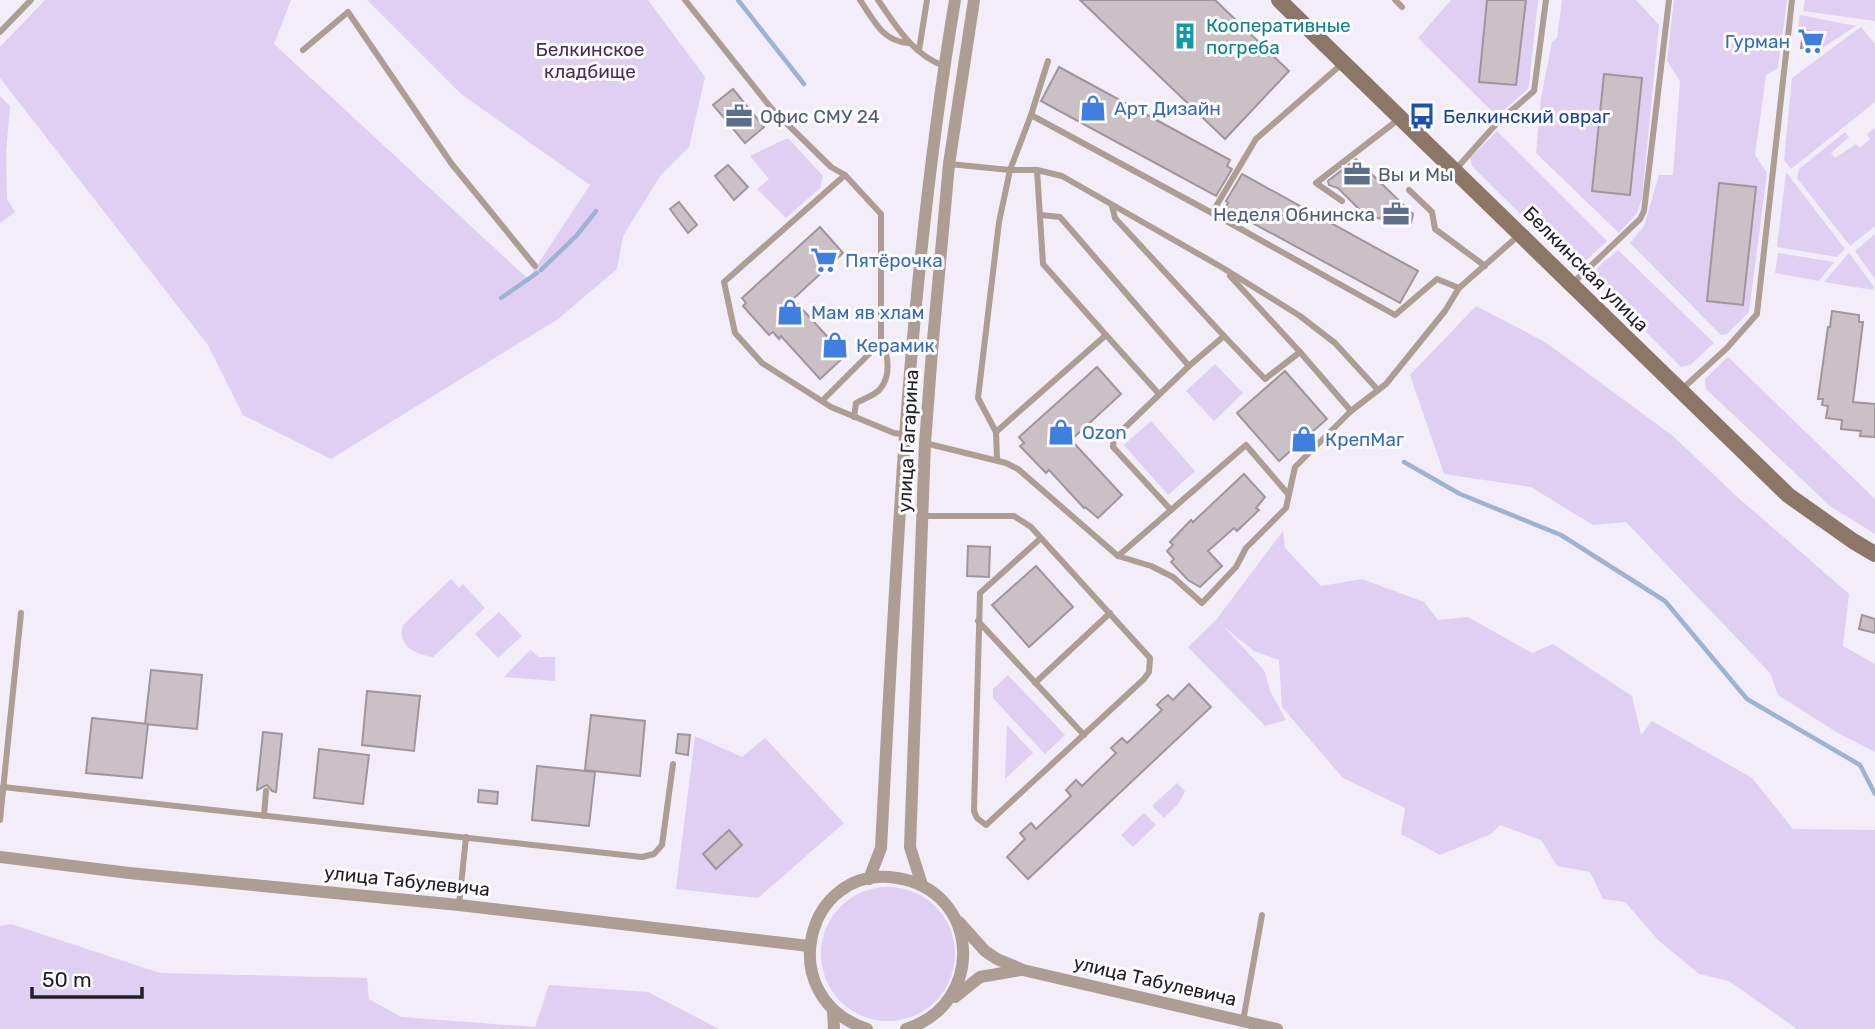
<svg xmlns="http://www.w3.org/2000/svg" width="1875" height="1029" viewBox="0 0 1875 1029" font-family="Rubik,sans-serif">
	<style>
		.green { fill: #e0cff2 }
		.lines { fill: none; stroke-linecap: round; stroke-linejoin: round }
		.stream { stroke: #9cb4d4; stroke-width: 4.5 }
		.building { fill: #cbc0c6; stroke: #a1959c; stroke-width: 2 }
		.lane { stroke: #ad9d92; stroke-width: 6 }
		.street { stroke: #ad9d92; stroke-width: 12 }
		.secondary { stroke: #8c7666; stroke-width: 16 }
		.labels { text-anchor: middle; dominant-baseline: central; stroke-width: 6; stroke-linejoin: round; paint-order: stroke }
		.culture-label { font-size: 19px; fill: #0d838f; stroke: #fdfcfe; text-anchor: start }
		.shop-label { font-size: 19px; fill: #366cbe; stroke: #fdfcfe; text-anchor: start }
		.park-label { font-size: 19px; fill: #462c5b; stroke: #fdfcfe }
		.service-label { font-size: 19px; fill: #4e5e75; stroke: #fdfcfe; text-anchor: start }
		.transit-label { font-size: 19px; fill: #164399; stroke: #fdfcfe; text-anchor: start }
		.street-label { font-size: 19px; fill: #222024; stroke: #fdfcfe }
	</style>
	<rect width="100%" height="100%" fill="#f2edf8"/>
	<!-- green -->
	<g class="green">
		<polygon points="45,0 291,0 274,44 528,279 590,185 461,94 367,0 648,0 705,77 689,147 660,176 623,236 617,269 558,319 331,459 243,415 208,345 0,78 0,47"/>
		<polygon points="1451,0 1538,0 1529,85 1527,90 1497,116 1418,38"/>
		<polygon points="1562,0 1636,0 1659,25 1642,198 1637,213 1619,233 1536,153 1541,98 1552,42 1557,38"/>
		<polygon points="1674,0 1787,0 1778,68 1766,75 1755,155 1767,173 1749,312 1727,334 1721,335 1630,243 1644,226 1659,175 1673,175 1680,81 1667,61"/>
		<polygon points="1805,0 1875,0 1875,21 1803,11"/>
		<polygon points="1800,15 1856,26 1819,50 1821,33 1806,32 1806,29 1798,27"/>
		<polygon points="1861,27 1875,44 1875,102 1791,169 1784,160 1792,78"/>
		<polygon points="0,96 10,106 6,153 7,199 15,212 0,223"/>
		<polygon points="1875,128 1875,226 1850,246 1797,178 1799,169 1845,132 1849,137 1831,153 1835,158 1856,144 1860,148 1870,139 1867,134"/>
		<polygon points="1497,131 1607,241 1581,265 1568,261 1472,166 1470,158"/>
		<polygon points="788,138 823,176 820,188 786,218 757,189 769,179 750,156"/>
		<polygon points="1786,172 1845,249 1837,257 1777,247"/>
		<polygon points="1875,234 1875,279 1855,251"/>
		<polygon points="1618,250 1714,343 1690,365 1681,367 1592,278 1598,267"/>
		<polygon points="1778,253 1834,262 1819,281 1775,273"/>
		<polygon points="1849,253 1874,287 1873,290 1824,282"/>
		<polygon points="1476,306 1545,342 1673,436 1735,495 1849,594 1843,646 1875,664 1875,752 1838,733 1778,695 1770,673 1626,522 1593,525 1531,487 1444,474 1410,375"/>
		<polygon points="1728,357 1875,499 1875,534 1830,506 1706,389 1705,379"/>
		<polygon points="1215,364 1243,393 1214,421 1186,391"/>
		<polygon points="1151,421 1195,471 1168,495 1124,445"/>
		<polygon points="1283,531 1285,548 1321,586 1362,579 1424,602 1438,620 1468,617 1532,653 1553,644 1632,696 1641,735 1652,721 1752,778 1793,829 1875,830 1875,1029 1797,1029 1729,981 1699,974 1658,940 1625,902 1603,899 1590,872 1557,866 1541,840 1500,825 1491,834 1440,855 1401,834 1405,808 1343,778 1282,707 1279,660 1254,651 1223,626 1264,670 1271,693 1286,720 1265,726 1188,647 1216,620"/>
		<path d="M 451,579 L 459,588 L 463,584 L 485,608 L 433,657 C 415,654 397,646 403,625 Z"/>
		<polygon points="499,612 522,636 498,658 475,634"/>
		<polygon points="530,650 539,657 555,657 555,681 504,677"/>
		<polygon points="1008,675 1065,735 1045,754 993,698 993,689"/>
		<polygon points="1007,725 1033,753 1005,779"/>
		<polygon points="695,736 742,757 765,738 844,823 758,898 676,889"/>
		<polygon points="1177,783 1185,791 1179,803 1164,818 1152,806"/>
		<polygon points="1144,813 1156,825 1133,847 1121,835"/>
		<circle cx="888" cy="954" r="67"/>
		<polygon points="11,924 160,973 367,978 369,999 401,1017 535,1027 549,985 648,992 719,1029 0,1029 0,926"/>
	</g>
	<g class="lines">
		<!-- stream -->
		<g class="stream">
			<polyline points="738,0 804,84"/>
			<polyline points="541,270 577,235 596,211"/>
			<polyline points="501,298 537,273"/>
			<polyline points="1404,462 1460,494 1561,535 1665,601 1747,699 1860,765 1875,794"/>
		</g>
	</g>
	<!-- building -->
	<g class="building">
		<polygon points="1080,0 1215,0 1289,71 1225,139"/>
		<polygon points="1487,0 1526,0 1516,85 1479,82"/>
		<polygon points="1803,31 1821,33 1819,50 1801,48"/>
		<polygon points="1059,67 1230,160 1227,166 1232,169 1216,196 1041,101"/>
		<polygon points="1604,74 1642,78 1630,195 1592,191"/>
		<polygon points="733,89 764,127 745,143 713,105"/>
		<polygon points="1356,159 1413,214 1411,223 1402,225 1364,214 1338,188 1329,185 1328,181"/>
		<polygon points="728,165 748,187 734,200 715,176"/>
		<polygon points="1242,174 1418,271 1400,303 1225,208 1228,203 1226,201"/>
		<polygon points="1719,183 1756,187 1743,305 1707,301"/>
		<polygon points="679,202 697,225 688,233 670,209"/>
		<polygon points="820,227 843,253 793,299 845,356 820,379 781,336 779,339 773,332 769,335 743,306 746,303 742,298"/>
		<polygon points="1832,311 1859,315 1859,322 1863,322 1853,402 1875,404 1875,437 1860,436 1861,431 1841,429 1842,420 1826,418 1828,406 1822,405 1823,399 1818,399 1828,327 1830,327"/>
		<polygon points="1097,367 1121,394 1071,440 1122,495 1098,518 1085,507 1084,508 1049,470 1046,473 1020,446 1024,443 1019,437"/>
		<polygon points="1285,371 1327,419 1279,461 1237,413"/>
		<polygon points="1244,474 1265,497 1256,508 1259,510 1237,531 1234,528 1208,551 1222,566 1200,587 1188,580 1171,562 1174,559 1167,551 1173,545 1170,542 1191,520 1193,522"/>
		<polygon points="968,546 990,547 989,577 967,576"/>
		<polygon points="1036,566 1073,607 1029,647 992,605"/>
		<polygon points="1862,615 1875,619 1875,633 1859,629"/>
		<polygon points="151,670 202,675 197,729 145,724"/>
		<polygon points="1189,684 1211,707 1028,879 1007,857 1025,839 1020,833 1031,823 1036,829 1071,796 1066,790 1076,780 1082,786 1116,753 1111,748 1122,738 1127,743 1162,710 1157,705 1162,700 1168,695 1173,700"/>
		<polygon points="367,691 420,696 414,751 362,745"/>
		<polygon points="591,715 645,721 640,776 585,770"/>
		<polygon points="92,718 148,724 142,778 86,773"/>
		<polygon points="263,732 282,734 276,792 272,791 267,785 257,790"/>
		<polygon points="678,734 690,735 688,755 676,753"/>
		<polygon points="319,749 369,755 363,804 314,798"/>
		<polygon points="537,766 595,772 589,826 532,820"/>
		<polygon points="479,790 498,792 497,804 478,802"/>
		<polygon points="729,830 742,845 716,869 703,854"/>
	</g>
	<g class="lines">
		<!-- lane -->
		<g class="lane">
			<polyline points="685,0 772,109 831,167 845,175"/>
			<path d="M 860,0 C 874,20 882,41 908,43"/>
			<path d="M 878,0 C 896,26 913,55 944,66"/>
			<polyline points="1395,0 1402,7"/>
			<polyline points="0,32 31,0"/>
			<polyline points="303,50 348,12 451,163 535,266"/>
			<polyline points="919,50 927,0"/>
			<polyline points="1048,61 1031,115 1212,213 1395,315 1437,279 1459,288"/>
			<polyline points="949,164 1010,170 1037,170 1062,176 1223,268 1300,316 1335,343 1378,390"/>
			<polyline points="1456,169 1497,123 1534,91 1546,0"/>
			<polyline points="1037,170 1043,264 1106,335"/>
			<polyline points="1409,190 1432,212 1435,229 1485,266"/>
			<polyline points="1342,201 1316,183 1399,119"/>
			<polyline points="1112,206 1115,218 1224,336 1189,366 1114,438 1113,447 1171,510"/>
			<polyline points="1212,213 1256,139 1343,63"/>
			<polyline points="1041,215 1060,217 1189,366"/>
			<polyline points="1230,276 1300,352"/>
			<polyline points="1572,284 1640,219 1644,211 1669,0"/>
			<polyline points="1224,336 1265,379 1300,352 1351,411"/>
			<polyline points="1681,390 1727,348 1757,314 1792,0"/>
			<polyline points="823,400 881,342 881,214 845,175 724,282 735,333 762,363 831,407 894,433 906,435"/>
			<path d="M 854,417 L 856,403 C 863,399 876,395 880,389 C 891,376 889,355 881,342"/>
			<polyline points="996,432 1106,335 1159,394"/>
			<polyline points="925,443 1006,463 1018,469 1118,556 1151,566 1173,577 1202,603 1236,567 1246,548 1286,508 1295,467 1351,411 1386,384 1445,311 1459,288 1518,236"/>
			<polyline points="997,459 996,432 978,398 999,222 1010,170 1031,115"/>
			<polyline points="923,516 1014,516 1031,527 1041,538 1150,658 1149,672 1144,679 986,825 977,818 974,811 980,593 1041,538"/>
			<polyline points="1118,556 1246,445 1288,494"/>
			<polyline points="978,621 1084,735"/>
			<polyline points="1035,683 1110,613"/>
			<polyline points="3,787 642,857 654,854 662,845 673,764"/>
			<polyline points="264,816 266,791"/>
			<polyline points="0,820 21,613"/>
			<polyline points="459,905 466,837"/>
			<polyline points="1243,1021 1262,915"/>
		</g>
		<!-- street -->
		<g class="street">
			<polyline points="0,857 129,873 459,905 809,946"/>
			<path d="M 869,879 L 881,848 C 896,565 908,280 955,0"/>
			<polyline points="922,885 910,847 925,443 932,351 949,164 974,0"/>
			<polyline points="959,922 985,951 997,959 1023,970 1277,1029"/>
			<polyline points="955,997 980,977 1020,970"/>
			<polyline points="833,1011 834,1029"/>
			<path d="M 867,1029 C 772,998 805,863 897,878 C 981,891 986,1004 906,1029"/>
		</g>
		<!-- secondary -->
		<polyline class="secondary" points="1279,0 1788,495 1853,541 1875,554"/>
	</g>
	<!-- icons -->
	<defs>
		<g id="building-bare" transform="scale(2.1)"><path d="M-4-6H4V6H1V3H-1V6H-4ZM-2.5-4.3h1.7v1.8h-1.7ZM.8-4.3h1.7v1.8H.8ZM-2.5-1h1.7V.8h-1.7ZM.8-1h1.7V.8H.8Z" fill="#0f9aa8" stroke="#fdfcfe" stroke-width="2.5" paint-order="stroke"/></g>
		<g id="supermarket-bare" transform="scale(2.1)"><path d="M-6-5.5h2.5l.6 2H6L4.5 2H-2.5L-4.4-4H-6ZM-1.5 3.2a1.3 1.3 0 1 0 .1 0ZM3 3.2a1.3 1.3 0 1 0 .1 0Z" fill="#3f7fe0" stroke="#fdfcfe" stroke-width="2.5" paint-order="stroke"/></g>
		<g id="shop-bare" transform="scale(2.1)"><path d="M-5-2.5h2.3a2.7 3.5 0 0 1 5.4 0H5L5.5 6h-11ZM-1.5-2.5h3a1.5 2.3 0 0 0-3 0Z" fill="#3f7fe0" stroke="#fdfcfe" stroke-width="2.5" paint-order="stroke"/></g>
		<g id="office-bare" transform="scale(2.1)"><path d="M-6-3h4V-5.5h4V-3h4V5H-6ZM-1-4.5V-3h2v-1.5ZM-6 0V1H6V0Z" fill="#5c6f8a" stroke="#fdfcfe" stroke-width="2.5" paint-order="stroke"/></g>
		<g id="bus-bare" transform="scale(2.1)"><path d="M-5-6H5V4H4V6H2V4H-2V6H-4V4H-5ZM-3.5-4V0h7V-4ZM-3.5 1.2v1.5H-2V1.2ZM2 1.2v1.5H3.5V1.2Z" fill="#1a4fb4" stroke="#fdfcfe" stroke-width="2.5" paint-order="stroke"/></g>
	</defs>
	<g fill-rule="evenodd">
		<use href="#building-bare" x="1185" y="36"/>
		<use href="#supermarket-bare" x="1811" y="41"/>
		<use href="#shop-bare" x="1093" y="108"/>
		<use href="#office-bare" x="739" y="116"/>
		<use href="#bus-bare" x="1422" y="116"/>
		<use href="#office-bare" x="1357" y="174"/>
		<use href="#office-bare" x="1396" y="214"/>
		<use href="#supermarket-bare" x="824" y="260"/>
		<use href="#shop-bare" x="790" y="312"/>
		<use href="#shop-bare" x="835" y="345"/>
		<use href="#shop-bare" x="1061" y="432"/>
		<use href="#shop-bare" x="1304" y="439"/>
	</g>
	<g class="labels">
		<!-- culture labels -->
		<g class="culture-label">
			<text x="1206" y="25">Кооперативные<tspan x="1206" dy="22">погреба</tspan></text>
		</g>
		<!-- shop labels -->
		<g class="shop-label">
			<text x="1790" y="41" text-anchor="end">Гурман</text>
			<text x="1114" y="108">Арт Дизайн</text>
			<text x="845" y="260">Пятёрочка</text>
			<text x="811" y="312">Мам яв хлам</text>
			<text x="856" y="345">Керамик</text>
			<text x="1082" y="432">Ozon</text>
			<text x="1325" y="439">КрепМаг</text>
		</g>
		<!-- park labels -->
		<g class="park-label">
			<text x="590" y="49">Белкинское<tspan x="590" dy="22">кладбище</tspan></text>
		</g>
		<!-- service labels -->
		<g class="service-label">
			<text x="760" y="116">Офис СМУ 24</text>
			<text x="1378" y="174">Вы и Мы</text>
			<text x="1375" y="214" text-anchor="end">Неделя Обнинска</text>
		</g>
		<!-- transit labels -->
		<g class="transit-label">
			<text x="1443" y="116">Белкинский овраг</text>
		</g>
		<!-- street labels -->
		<g class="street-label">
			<text transform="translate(1586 269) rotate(45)">Белкинская улица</text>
			<text transform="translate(908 441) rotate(-87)">улица Гагарина</text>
			<text transform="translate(407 881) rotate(6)">улица Табулевича</text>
			<text transform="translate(1155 981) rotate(13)">улица Табулевича</text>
		</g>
	</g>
	<!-- scale -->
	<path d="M32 987v10h110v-10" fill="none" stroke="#222024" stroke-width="3.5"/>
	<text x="42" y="987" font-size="21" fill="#222024" stroke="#fdfcfe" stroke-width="5" paint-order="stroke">50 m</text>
</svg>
